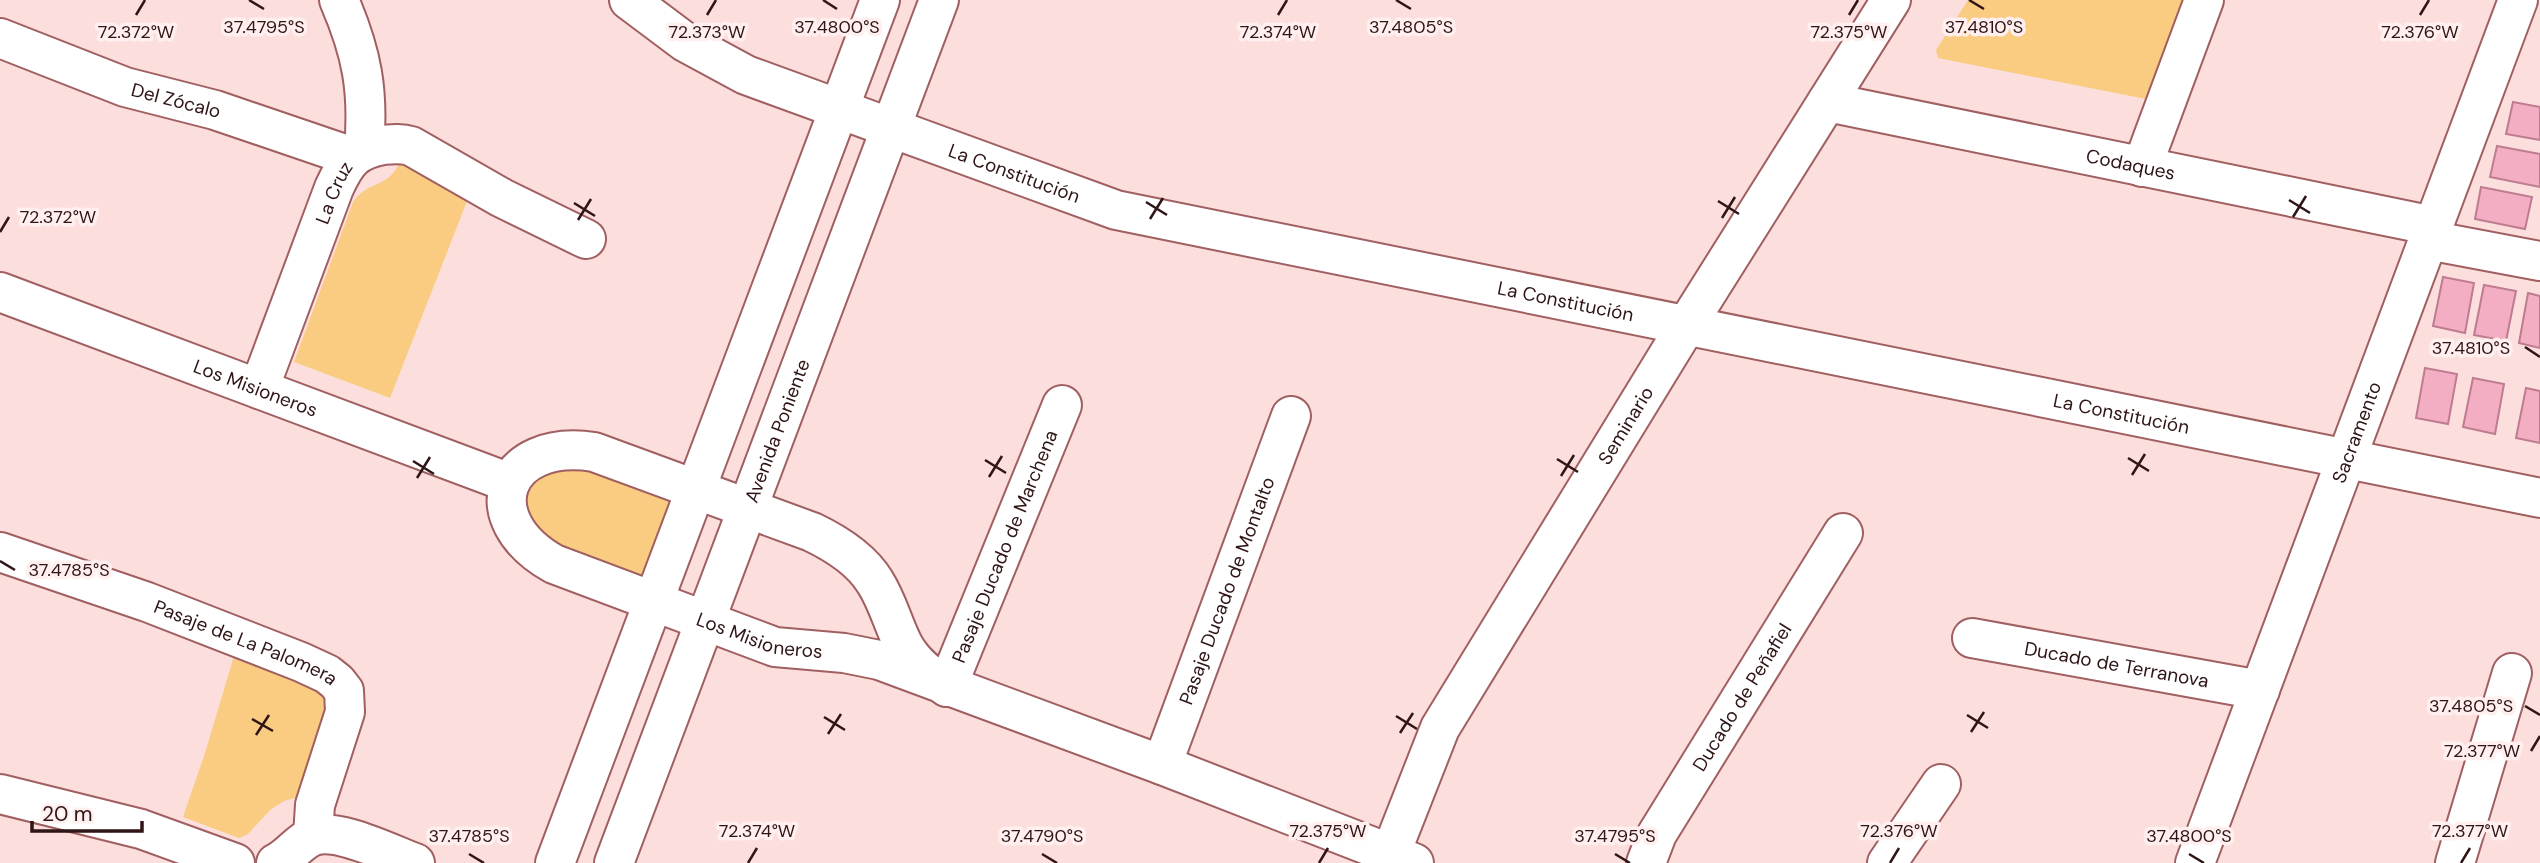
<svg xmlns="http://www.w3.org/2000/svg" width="2540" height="863" viewBox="0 0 2540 863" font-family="'DM Sans',sans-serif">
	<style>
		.green { fill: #f9cc81 }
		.building { fill: #f4aec3; stroke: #be7c91; stroke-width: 2 }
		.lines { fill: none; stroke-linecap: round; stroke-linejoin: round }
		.street-casing { stroke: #a05f60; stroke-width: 42 }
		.street { stroke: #fff; stroke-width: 38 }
		.ticks { fill: none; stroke: #2f1515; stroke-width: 2.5 }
		.labels { text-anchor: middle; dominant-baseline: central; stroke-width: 7; stroke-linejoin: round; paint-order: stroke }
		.street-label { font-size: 19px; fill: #2f1515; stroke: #ffefef }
		.ticks-label { font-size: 18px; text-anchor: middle; fill: #2f1515; stroke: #ffefef; stroke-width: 7; stroke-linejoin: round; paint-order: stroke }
	</style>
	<rect width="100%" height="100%" fill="#fcdedd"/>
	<!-- green -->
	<g class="green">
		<polygon points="1968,0 2183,0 2146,99 1938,58 1936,50"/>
		<path d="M 401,160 L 471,191 L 390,398 L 294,362 L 353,202 C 369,179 388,190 401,160 Z"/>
		<polygon points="546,458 679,490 641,589 554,556 513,492"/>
		<polygon points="234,656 314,683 329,703 298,797 284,801 270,810 248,834 239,838 183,817 205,753"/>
	</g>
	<!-- building -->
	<g class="building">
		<polygon points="2513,102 2540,107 2540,140 2506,134"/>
		<polygon points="2497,146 2540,154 2540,187 2490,177"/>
		<polygon points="2481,187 2532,197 2525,229 2475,219"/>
		<polygon points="2443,277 2474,283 2465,333 2433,326"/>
		<polygon points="2484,285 2516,291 2506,341 2474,335"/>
		<polygon points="2528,293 2540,296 2540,348 2519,343"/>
		<polygon points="2425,368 2457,374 2448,424 2416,418"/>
		<polygon points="2473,378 2504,384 2495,434 2463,427"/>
		<polygon points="2526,388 2540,391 2540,443 2516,438"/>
	</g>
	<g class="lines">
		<!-- street casing -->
		<g class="street-casing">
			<g id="street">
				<path d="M 339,0 C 362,53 369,91 364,149"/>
				<path id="s1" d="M 629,0 L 685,42 L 746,75 L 1116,210 L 2540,498"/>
				<path id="s2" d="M 0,38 L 125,87 L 215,110 L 353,157"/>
				<path id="s3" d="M 1827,102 L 2434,226"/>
				<polyline points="2142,167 2204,0"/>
				<polyline points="2428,240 2540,261"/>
				<path id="s4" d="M 0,292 L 510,483"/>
				<path id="s5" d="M 259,389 L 334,188 C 346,162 354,150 383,145 C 393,144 401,143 411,146 L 502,198 L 586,239"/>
				<path id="s6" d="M 0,552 L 147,602 L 301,662 L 327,674 L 337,682 L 344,691 L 345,712 L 315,805 L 313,836"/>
				<path id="s7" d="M 1972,638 L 2260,690"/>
				<path id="s8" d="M 947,687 C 930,676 914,664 904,646 C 893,625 888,602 875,582 C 861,559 835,543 812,532 L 594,452 C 501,438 474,519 554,564 L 775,647 L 844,653 L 879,660 L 1162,765 L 1414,863"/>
				<path id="s9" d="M 947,687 L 1062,405"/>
				<path id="s10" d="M 1162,765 L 1291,416"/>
				<polyline points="0,794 141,829 235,863"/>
				<path d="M 276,863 C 289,857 298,843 311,837 C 336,826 390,854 415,863"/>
				<polyline points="555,863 880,0"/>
				<path id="s11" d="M 614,863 L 939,0"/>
				<path id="s12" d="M 1387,863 L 1440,728 L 1686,326 L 1891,0"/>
				<path id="s13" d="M 1646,863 L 1657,834 L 1843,533"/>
				<polyline points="1887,863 1941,784"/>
				<path id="s14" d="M 2195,863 L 2518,0"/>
				<polyline points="2455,863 2512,673"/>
			</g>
		</g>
		<!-- street -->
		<use href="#street" class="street"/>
	</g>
	<!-- ticks -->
	<path class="ticks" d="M 249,0 L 264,9M 823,0 L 837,9M 1396,0 L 1411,9M 1969,0 L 1984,9M 136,15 L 145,0M 707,15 L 716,0M 1278,15 L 1287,0M 1849,15 L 1858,0M 2420,15 L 2429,0M 2289,200 L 2310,213M 1718,201 L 1739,214M 1146,202 L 1167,215M 574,203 L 595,216M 2293,217 L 2306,196M 1722,218 L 1735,197M 1150,219 L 1163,198M 578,220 L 591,199M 0,232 L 9,217M 2525,347 L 2540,357M 2128,458 L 2149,471M 1557,459 L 1578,472M 985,460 L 1006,473M 413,461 L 434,474M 2132,475 L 2145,454M 1561,476 L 1574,455M 989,477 L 1002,456M 417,478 L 430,457M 0,561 L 15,570M 2525,706 L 2540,715M 1967,715 L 1988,728M 1396,716 L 1417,729M 824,717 L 845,730M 252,719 L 273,731M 1971,732 L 1984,712M 1400,733 L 1413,713M 828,734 L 841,714M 256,735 L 269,715M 2531,751 L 2540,736M 469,854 L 484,863M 1042,854 L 1057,863M 1615,854 L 1630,863M 2189,854 L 2204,863M 748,863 L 757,848M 1319,863 L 1328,848M 1890,863 L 1899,848M 2461,863 L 2470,848"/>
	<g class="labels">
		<!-- street labels -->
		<g class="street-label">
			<text stroke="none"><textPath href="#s2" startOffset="187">Del Zócalo</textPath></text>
			<text stroke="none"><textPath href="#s3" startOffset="310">Codaques</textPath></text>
			<text stroke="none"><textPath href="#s1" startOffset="425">La Constitución</textPath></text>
			<text stroke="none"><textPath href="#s5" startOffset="210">La Cruz</textPath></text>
			<text stroke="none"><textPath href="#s1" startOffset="992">La Constitución</textPath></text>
			<text stroke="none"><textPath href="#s4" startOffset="273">Los Misioneros</textPath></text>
			<text stroke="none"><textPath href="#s1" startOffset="1559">La Constitución</textPath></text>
			<text stroke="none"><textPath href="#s12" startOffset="500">Seminario</textPath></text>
			<text stroke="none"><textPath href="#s11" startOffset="462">Avenida Poniente</textPath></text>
			<text stroke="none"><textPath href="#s14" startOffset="460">Sacramento</textPath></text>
			<text stroke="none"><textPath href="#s9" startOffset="152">Pasaje Ducado de Marchena</textPath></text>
			<text stroke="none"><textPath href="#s10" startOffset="186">Pasaje Ducado de Montalto</textPath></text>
			<text stroke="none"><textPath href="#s8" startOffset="859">Los Misioneros</textPath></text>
			<text stroke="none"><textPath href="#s6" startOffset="262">Pasaje de La Palomera</textPath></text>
			<text stroke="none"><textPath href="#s7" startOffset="147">Ducado de Terranova</textPath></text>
			<text stroke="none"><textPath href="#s13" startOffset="192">Ducado de Peñafiel</textPath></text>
		</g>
	</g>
	<g class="ticks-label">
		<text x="1984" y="33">37.4810°S</text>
		<text x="264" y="33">37.4795°S</text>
		<text x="837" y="33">37.4800°S</text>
		<text x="1411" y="33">37.4805°S</text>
		<text x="136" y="38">72.372°W</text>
		<text x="707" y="38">72.373°W</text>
		<text x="1278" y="38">72.374°W</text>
		<text x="1849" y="38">72.375°W</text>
		<text x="2420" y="38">72.376°W</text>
		<text x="58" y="223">72.372°W</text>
		<text x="2471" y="354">37.4810°S</text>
		<text x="69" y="576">37.4785°S</text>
		<text x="2471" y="712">37.4805°S</text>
		<text x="2482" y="757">72.377°W</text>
		<text x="757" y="837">72.374°W</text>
		<text x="1328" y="837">72.375°W</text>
		<text x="1899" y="837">72.376°W</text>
		<text x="2470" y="837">72.377°W</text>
		<text x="469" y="842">37.4785°S</text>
		<text x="1042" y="842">37.4790°S</text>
		<text x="1615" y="842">37.4795°S</text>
		<text x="2189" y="842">37.4800°S</text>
	</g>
	<!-- scale -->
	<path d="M32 821v10h110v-10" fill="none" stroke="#2f1515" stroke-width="3.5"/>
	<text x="42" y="821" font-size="21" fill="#2f1515" stroke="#ffefef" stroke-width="5" paint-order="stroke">20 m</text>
</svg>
